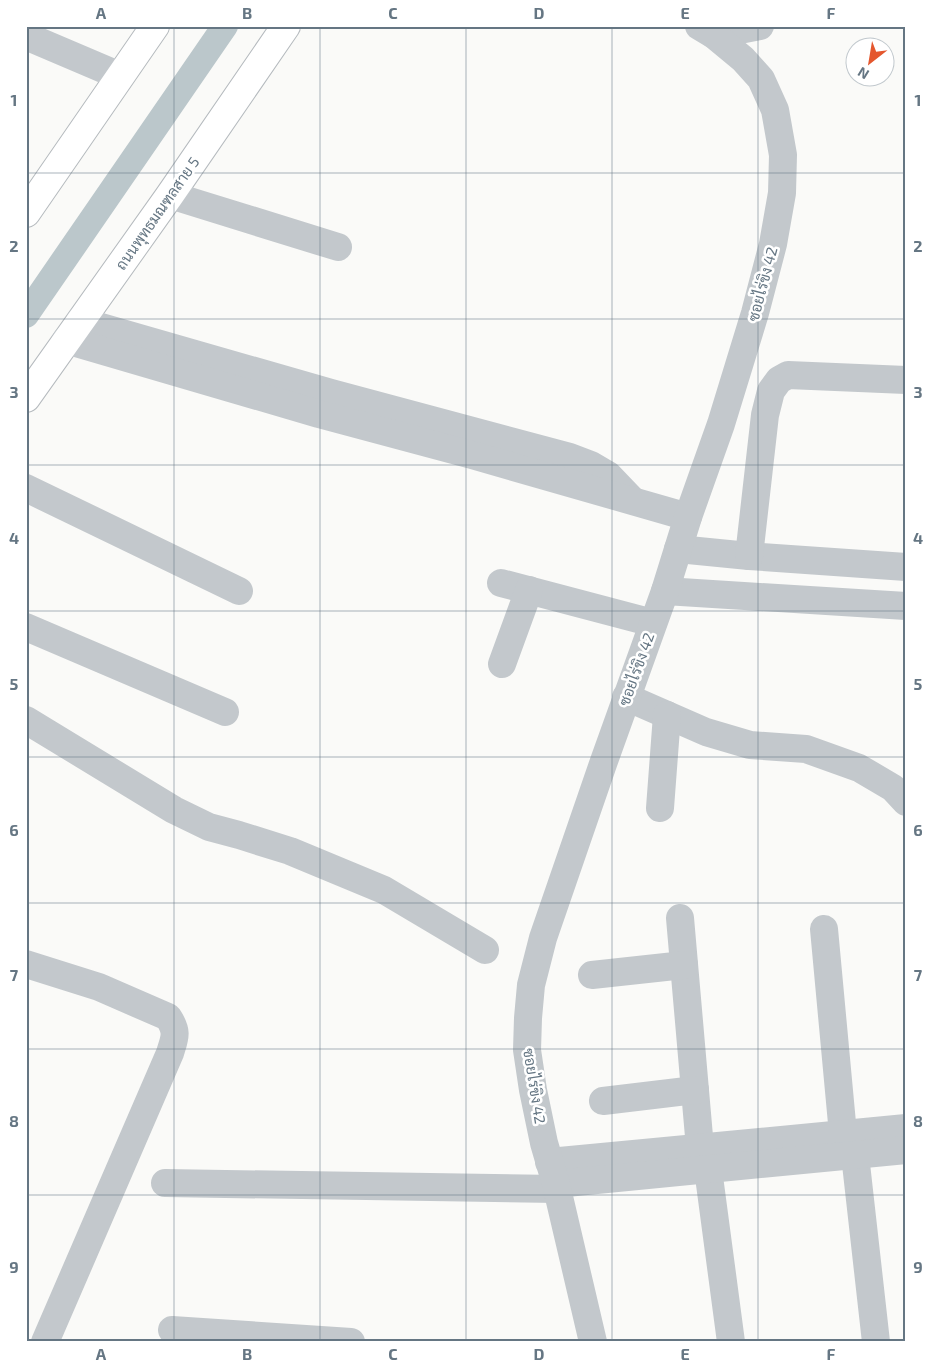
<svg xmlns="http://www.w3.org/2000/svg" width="932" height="1368" viewBox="0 0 932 1368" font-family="'Exo 2',Sarabun,sans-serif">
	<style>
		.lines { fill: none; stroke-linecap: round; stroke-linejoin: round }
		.canal { stroke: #bbc7cb; stroke-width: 26 }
		.major-casing { stroke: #b5babe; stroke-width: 30 }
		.minor { stroke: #c3c8cc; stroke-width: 28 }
		.major { stroke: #fff; stroke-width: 28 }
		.grid { fill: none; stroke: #657683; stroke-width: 1; stroke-opacity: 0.55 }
		.labels { text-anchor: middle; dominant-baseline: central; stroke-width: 5; stroke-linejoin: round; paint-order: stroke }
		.street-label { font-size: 15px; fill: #657683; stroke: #fff }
		.neatline { fill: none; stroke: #657683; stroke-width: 2 }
		.grid-label { font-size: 16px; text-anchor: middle; font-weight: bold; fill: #657683 }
	</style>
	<rect width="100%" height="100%" fill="#fafaf8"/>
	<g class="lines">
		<!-- canal -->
		<polyline class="canal" points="26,315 225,26"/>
		<!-- major casing -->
		<g class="major-casing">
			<g id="major">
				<polyline points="26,213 155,26"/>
				<polyline points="26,398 170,195 286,26"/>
			</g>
		</g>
		<!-- minor -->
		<g class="minor">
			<polyline points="714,35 760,26"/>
			<polyline points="26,36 120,76"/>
			<polyline points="170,195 338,247"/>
			<polyline points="80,321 331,393 570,457 591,465 608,475 631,499"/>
			<polyline points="66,340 319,414 472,455 688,517"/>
			<polyline points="26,488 239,591"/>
			<polyline points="678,549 749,556 906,567"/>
			<polyline points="749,556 765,415 771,391 779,380 788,375 906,380"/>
			<polyline points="501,583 653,623"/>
			<polyline points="665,591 906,606"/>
			<polyline points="26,627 225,712"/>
			<polyline points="502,664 529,590"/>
			<polyline points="626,697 706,732 750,745 806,749 859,768 893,788 906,802"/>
			<polyline points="26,720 174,810 209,827 239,835 290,851 384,890 485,950"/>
			<polyline points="660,808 667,715"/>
			<polyline points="680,918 700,1148"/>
			<polyline points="824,929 843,1134"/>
			<path d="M 26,964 L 99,987 L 168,1017 C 178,1032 175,1037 170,1053 L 45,1342"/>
			<polyline points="592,975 684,965"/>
			<polyline points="603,1101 695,1090"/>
			<polyline points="855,1155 876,1342"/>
			<polyline points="549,1162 906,1128"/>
			<polyline points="708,1169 731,1342"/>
			<polyline points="165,1183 557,1189"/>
			<polyline points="556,1184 906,1150"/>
			<polyline points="172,1330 351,1342"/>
			<polyline points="593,1342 556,1184 544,1143 533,1090 527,1050 528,1018 531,985 543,938 604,761 665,591 688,517 721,424 755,313 773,244 782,193 783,155 775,110 761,79 743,59 714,35 699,26"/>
		</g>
		<!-- major -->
		<use href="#major" class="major"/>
	</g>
	<!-- grid -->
	<path class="grid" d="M 174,26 L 174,1342M 320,26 L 320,1342M 466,26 L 466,1342M 612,26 L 612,1342M 758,26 L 758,1342M 26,173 L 906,173M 26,319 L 906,319M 26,465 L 906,465M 26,611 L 906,611M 26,757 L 906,757M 26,903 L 906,903M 26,1049 L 906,1049M 26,1195 L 906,1195"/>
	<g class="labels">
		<!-- street labels -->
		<g class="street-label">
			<text transform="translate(157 213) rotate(-55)">ถนนพุทธมณฑลสาย 5</text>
			<text transform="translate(762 284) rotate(-75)">ซอยไร่ขิง 42</text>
			<text transform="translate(636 669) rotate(-70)">ซอยไร่ขิง 42</text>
			<text transform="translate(535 1086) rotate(81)">ซอยไร่ขิง 42</text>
		</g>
	</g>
	<!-- border -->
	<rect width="932" height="1368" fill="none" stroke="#ffffff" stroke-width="55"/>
	<!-- north arrow -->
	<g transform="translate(870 62) rotate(211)"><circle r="24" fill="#ffffff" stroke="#c1c8cd"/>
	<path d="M0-4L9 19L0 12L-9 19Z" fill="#e4572e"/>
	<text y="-8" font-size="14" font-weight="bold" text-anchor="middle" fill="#657683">N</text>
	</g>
	<rect x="28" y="28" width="876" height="1312" class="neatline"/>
	<g class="grid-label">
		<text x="101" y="19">A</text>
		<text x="247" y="19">B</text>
		<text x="393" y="19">C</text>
		<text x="539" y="19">D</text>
		<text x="685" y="19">E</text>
		<text x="831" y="19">F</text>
		<text x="14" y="106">1</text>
		<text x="918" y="106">1</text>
		<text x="14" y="252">2</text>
		<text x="918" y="252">2</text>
		<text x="14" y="398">3</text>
		<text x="918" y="398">3</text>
		<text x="14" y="544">4</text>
		<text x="918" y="544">4</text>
		<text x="14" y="690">5</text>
		<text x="918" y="690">5</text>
		<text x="14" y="836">6</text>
		<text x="918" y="836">6</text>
		<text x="14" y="981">7</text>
		<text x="918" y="981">7</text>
		<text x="14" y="1127">8</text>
		<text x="918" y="1127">8</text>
		<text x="14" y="1273">9</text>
		<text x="918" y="1273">9</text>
		<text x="101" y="1360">A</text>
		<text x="247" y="1360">B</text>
		<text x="393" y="1360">C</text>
		<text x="539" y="1360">D</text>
		<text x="685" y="1360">E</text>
		<text x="831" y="1360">F</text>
	</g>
</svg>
